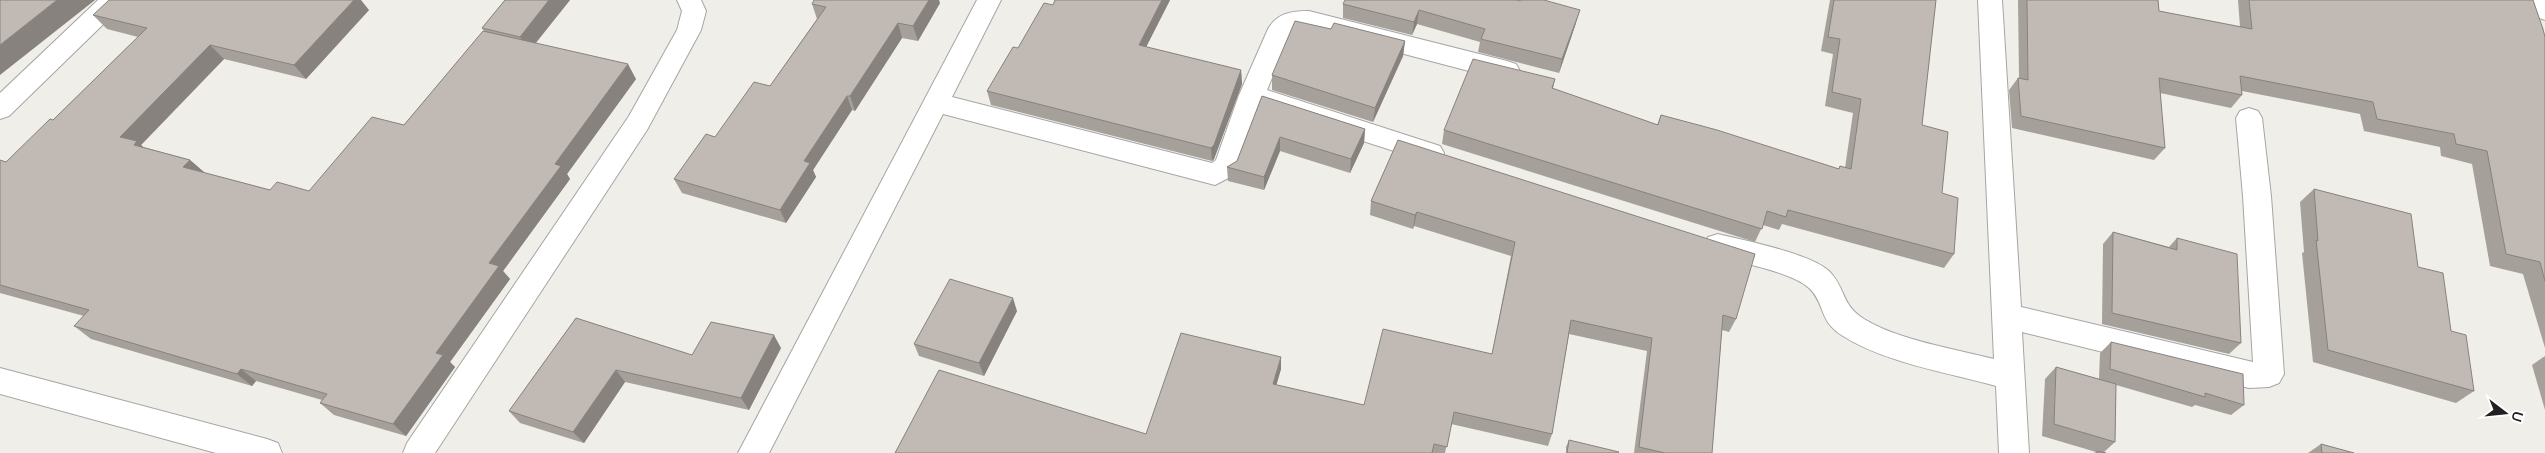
<svg xmlns="http://www.w3.org/2000/svg" width="2545" height="453" viewBox="0 0 2545 453" font-family="Mulish,sans-serif">
	<style>
		.lines { fill: none; stroke-linecap: round; stroke-linejoin: round }
		.minor-casing { stroke: #a5a5a5; stroke-width: 2 }
		.minor { fill: #fff; fill-rule: evenodd }
		.wall { fill: #a6a09b }
		.shaded-wall { fill: #87827e }
		.building { fill: #c1bab4; stroke: #87827e }
	</style>
	<rect width="100%" height="100%" fill="#f0eee8"/>
	<g class="lines">
		<!-- minor casing -->
		<g class="minor-casing">
			<g id="minor">
				<polygon points="98,0 125,0 122,6 9,116 0,119 0,93"/>
				<polygon points="677,0 701,0 706,11 701,30 647,130 435,453 403,453 407,443 629,116 677,30 682,11"/>
				<path d="M 977,0 L 1001,0 L 952,97 L 1212,163 L 1216,160 L 1239,95 L 1268,29 C 1277,13 1292,11 1309,11 L 1507,61 L 1516,64 L 1520,71 L 1516,78 L 1507,81 L 1309,29 L 1297,29 L 1290,34 L 1267,90 L 1440,146 L 1444,153 L 1440,160 L 1431,163 L 1261,108 L 1236,174 L 1215,185 L 943,114 L 769,453 L 738,453 Z"/>
				<path d="M 1978,0 L 2002,0 L 2021,307 L 2253,362 L 2243,196 L 2236,118 L 2240,111 L 2249,108 L 2258,111 L 2262,118 L 2271,196 L 2284,374 L 2279,383 L 2269,387 L 2249,388 L 2022,332 L 2029,453 L 1999,453 L 1996,386 C 1949,373 1883,362 1843,336 C 1818,321 1826,304 1809,288 C 1791,271 1734,262 1708,253 L 1704,245 L 1708,237 L 1718,234 C 1746,241 1809,253 1829,271 C 1846,288 1841,305 1864,319 C 1898,340 1955,349 1994,359 Z"/>
				<polygon points="2528,0 2545,0 2545,20 2536,17"/>
				<polygon points="0,368 267,439 278,443 282,453 216,453 0,394"/>
			</g>
		</g>
		<!-- minor -->
		<use href="#minor" class="minor"/>
	</g>
	<!-- wall -->
	<g class="wall">
		<polygon points="505,0 570,0 536,43 636,79 567,174 570,179 503,271 510,279 450,362 455,367 406,436 334,415 320,403 322,400 256,381 252,386 91,339 74,326 84,316 0,293 0,160 6,162 53,120 138,37 107,29 93,15 369,10 306,79 224,59 141,145 143,147 190,160 205,173 270,190 309,191 404,125 484,31 482,28"/>
		<polygon points="1055,0 1170,0 1146,47 1241,70 1242,84 1214,159 1212,161 991,105 987,91 1018,48 1053,5"/>
		<polygon points="1830,0 1936,0 1922,125 1942,193 1954,254 1944,268 1782,224 1779,230 1763,225 1755,242 1442,144 1444,130 1555,79 1553,89 1657,125 1661,115 1838,169 1840,166 1845,168 1853,113 1825,106 1833,54 1821,51"/>
		<polygon points="2018,0 2158,0 2159,11 2240,27 2238,0 2533,0 2545,37 2545,348 2523,274 2490,266 2472,164 2441,156 2440,147 2364,131 2360,114 2242,91 2242,95 2231,108 2160,93 2165,148 2154,160 2012,128 2009,90 2018,78 2019,78"/>
		<polygon points="940,3 918,41 902,38 855,111 852,110 813,170 816,177 786,223 682,193 674,179 770,86 817,19 812,4"/>
		<polygon points="1343,4 1576,23 1559,73 1478,52 1480,42 1417,24 1412,35 1343,18"/>
		<polygon points="1331,29 1405,41 1403,56 1373,122 1272,90 1272,75"/>
		<polygon points="1262,96 1365,129 1364,143 1350,173 1280,151 1264,190 1228,181 1227,167 1237,161"/>
		<polygon points="1398,140 1736,319 1729,332 1722,330 1712,453 1634,453 1647,351 1569,334 1552,434 1548,446 1451,424 1445,453 895,453 1146,434 1281,369 1276,385 1364,405 1492,354 1511,256 1414,226 1413,229 1370,215 1371,201"/>
		<polygon points="2314,189 2418,267 2451,331 2474,391 2456,403 2313,362 2302,253 2304,252 2300,202"/>
		<polygon points="2113,232 2169,247 2177,238 2241,343 2229,354 2102,324 2103,244"/>
		<polygon points="1017,311 984,376 919,356 914,344"/>
		<polygon points="576,318 692,355 781,348 749,410 625,382 584,443 520,423 509,411"/>
		<polygon points="2111,342 2244,405 2231,415 2195,405 2192,407 2116,385 2115,442 2104,452 2106,453 2094,453 2096,452 2042,436 2045,379 2056,367 2099,379 2100,353"/>
		<polygon points="2545,356 2545,410 2532,365"/>
		<polygon points="1569,440 1618,453 1566,453 1566,447"/>
		<polygon points="2321,444 2354,453 2308,453"/>
	</g>
	<!-- shaded-wall -->
	<g class="shaded-wall">
		<polygon points="57,0 95,0 0,75 0,45"/>
		<polygon points="354,0 361,0 369,10 306,79 294,65"/>
		<polygon points="549,0 570,0 529,51 520,37"/>
		<polygon points="929,0 939,0 940,3 918,41 913,26"/>
		<polygon points="1162,0 1170,0 1140,59 1139,45"/>
		<polygon points="1419,10 1417,24 1412,35 1414,22"/>
		<polygon points="1580,10 1576,23 1559,73 1562,59"/>
		<polygon points="898,23 902,38 855,111 850,96"/>
		<polygon points="1405,41 1403,56 1373,122 1375,108"/>
		<polygon points="210,45 224,59 141,145 152,155 120,137"/>
		<polygon points="628,64 636,79 567,174 570,179 503,271 510,279 450,362 455,367 406,436 393,424 489,263 555,164"/>
		<polygon points="1241,70 1242,84 1214,159 1212,161 1211,148"/>
		<polygon points="847,96 852,110 813,170 816,177 786,223 780,210 804,161"/>
		<polygon points="1365,129 1364,143 1350,173 1351,159"/>
		<polygon points="1280,137 1280,151 1264,190 1264,177"/>
		<polygon points="190,160 205,173 183,167"/>
		<polygon points="1417,212 1414,226 1413,229 1415,215"/>
		<polygon points="1013,298 1017,311 984,376 979,363"/>
		<polygon points="774,335 781,348 749,410 741,398"/>
		<polygon points="1281,357 1281,369 1273,397 1273,384"/>
		<polygon points="241,369 256,381 252,386 237,374"/>
		<polygon points="616,370 625,382 584,443 573,432"/>
	</g>
	<!-- building -->
	<g class="building">
		<polygon points="0,0 57,0 0,45"/>
		<polygon points="109,0 354,0 294,65 210,45 120,137 137,141 134,145 190,160 183,167 270,190 277,182 309,191 372,117 404,125 483,31 628,64 555,164 561,166 489,263 499,266 436,353 443,355 393,424 320,403 327,394 241,369 237,374 74,326 89,310 0,285 0,160 6,162 50,119 53,120 147,28 93,15"/>
		<polygon points="505,0 549,0 520,37 482,28"/>
		<polygon points="814,0 929,0 913,26 898,23 850,96 847,96 804,161 810,163 780,210 674,179 706,134 715,137 754,82 770,86 826,7 812,4"/>
		<polygon points="1055,0 1162,0 1139,45 1241,70 1214,145 1211,148 987,91 1013,47 1018,48 1044,3 1053,5"/>
		<polygon points="1345,0 1516,0 1521,1 1522,0 1544,0 1580,10 1562,59 1481,39 1485,29 1419,10 1414,22 1343,4"/>
		<polygon points="1834,0 1936,0 1922,125 1948,132 1942,193 1958,198 1954,254 1788,210 1786,217 1767,211 1762,229 1444,130 1473,59 1555,79 1552,88 1658,125 1661,115 1717,130 1839,169 1840,166 1851,169 1861,99 1832,92 1840,39 1828,37"/>
		<polygon points="2027,0 2158,0 2159,11 2252,29 2249,0 2533,0 2543,29 2545,37 2545,281 2540,262 2506,254 2487,151 2456,144 2454,134 2377,119 2373,102 2240,76 2242,95 2159,78 2165,148 2021,116 2018,78 2028,80"/>
		<polygon points="1295,21 1331,29 1334,23 1405,41 1375,108 1272,75"/>
		<polygon points="1262,96 1365,129 1351,159 1280,137 1264,177 1227,167 1237,161"/>
		<polygon points="1398,140 1755,254 1736,319 1723,315 1712,453 1665,453 1639,447 1652,338 1571,320 1552,434 1454,412 1447,447 1434,444 1432,453 895,453 939,370 1146,434 1181,333 1281,357 1273,384 1364,405 1383,329 1492,354 1515,242 1417,212 1415,215 1371,201"/>
		<polygon points="2314,189 2411,214 2418,267 2443,273 2451,331 2466,335 2474,391 2328,350 2316,240 2318,241"/>
		<polygon points="2113,232 2177,250 2177,238 2237,254 2241,343 2112,313"/>
		<polygon points="950,279 1013,298 979,363 914,344"/>
		<polygon points="576,318 692,355 711,322 774,335 741,398 616,370 573,432 509,411"/>
		<polygon points="2111,342 2243,374 2244,405 2205,393 2205,397 2110,369"/>
		<polygon points="2056,367 2116,384 2115,442 2054,424"/>
		<polygon points="1569,440 1619,452 1618,453 1567,453"/>
		<polygon points="2321,444 2354,453 2322,453"/>
		<polygon points="2097,451 2106,453 2097,453"/>
	</g>
	<!-- north arrow -->
	<g transform="translate(2505 413) rotate(106)" stroke="#ffffff" stroke-width="4" paint-order="stroke">
	<path d="M0-4L9 19L0 12L-9 19Z" fill="#212121"/>
	<text y="-8" font-size="14" font-weight="bold" text-anchor="middle" fill="#212121">U</text>
	</g>
</svg>
